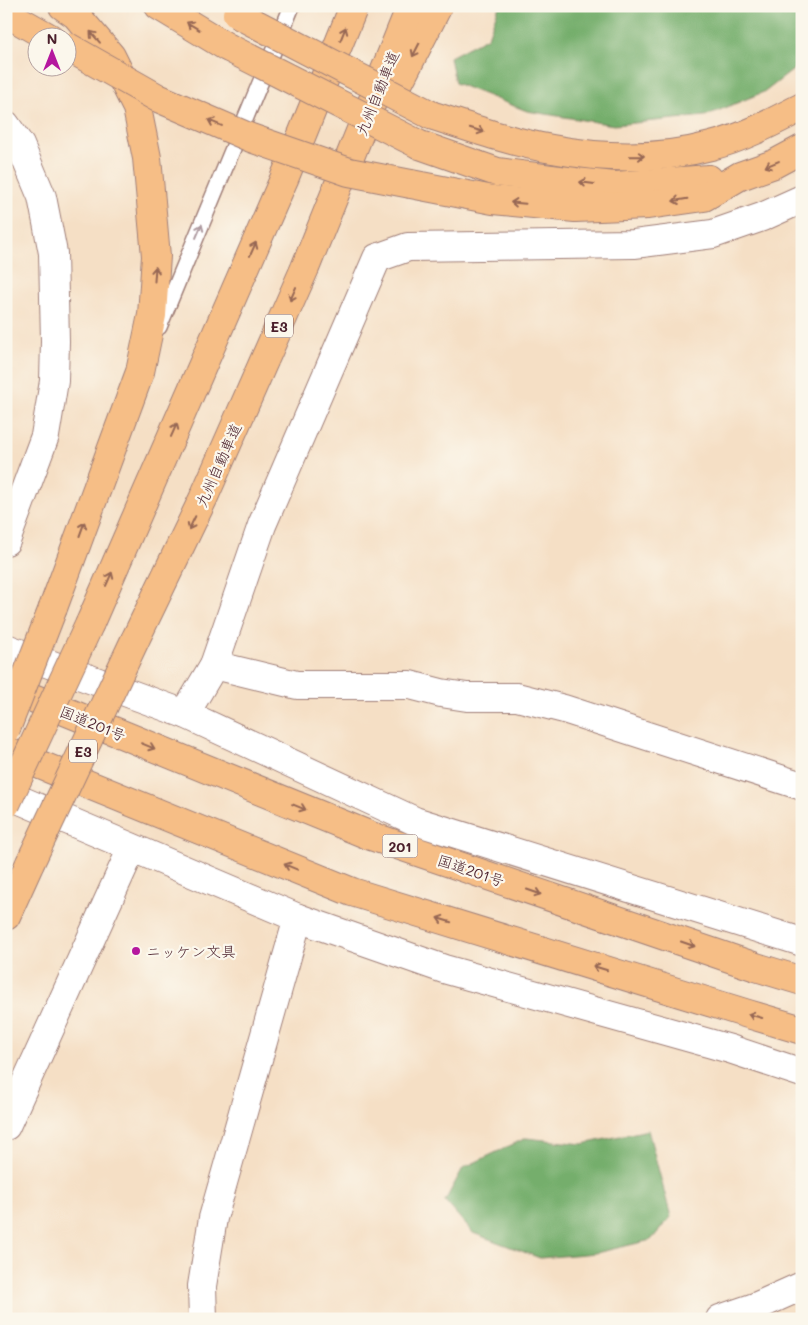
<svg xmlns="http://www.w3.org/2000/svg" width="808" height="1325" viewBox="0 0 808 1325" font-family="Mali,'Klee One',sans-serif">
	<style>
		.forest { fill: #75ae6c; stroke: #60664c }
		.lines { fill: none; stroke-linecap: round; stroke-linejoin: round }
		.lane-casing { stroke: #a07f78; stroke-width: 18 }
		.street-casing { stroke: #a07f78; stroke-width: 30 }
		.highway-casing { stroke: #a07f78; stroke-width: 30 }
		.lane { stroke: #fff; stroke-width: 15 }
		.street { stroke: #fff; stroke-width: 28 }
		.highway { stroke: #f6be86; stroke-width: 28 }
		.highway-bridge-casing { stroke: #a07f78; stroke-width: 30; stroke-linecap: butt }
		.highway-bridge { stroke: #f6be86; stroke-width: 28 }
		.oneway { stroke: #976754 }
		.oneway2 { stroke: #ae9aa0 }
		.poi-dot { fill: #b5179e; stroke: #fbf7ec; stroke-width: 2 }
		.labels { text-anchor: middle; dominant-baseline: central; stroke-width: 4.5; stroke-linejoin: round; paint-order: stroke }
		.shield { fill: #fbf7ec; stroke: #7f6065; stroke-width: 1 }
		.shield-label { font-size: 14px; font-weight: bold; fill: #4a1f2b }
		.street-label { font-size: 15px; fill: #4a1f2b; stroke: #fbf7ec }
		.poi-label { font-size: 15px; fill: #4a1f2b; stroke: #fbf7ec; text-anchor: start }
	</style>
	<rect width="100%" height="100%" fill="#fbf7ec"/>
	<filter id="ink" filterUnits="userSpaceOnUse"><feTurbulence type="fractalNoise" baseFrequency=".02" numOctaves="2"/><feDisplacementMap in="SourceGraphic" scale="10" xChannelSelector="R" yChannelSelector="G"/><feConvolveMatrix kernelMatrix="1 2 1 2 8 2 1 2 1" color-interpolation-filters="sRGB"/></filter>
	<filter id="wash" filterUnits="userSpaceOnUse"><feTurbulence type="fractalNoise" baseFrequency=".0096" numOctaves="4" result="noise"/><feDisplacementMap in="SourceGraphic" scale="20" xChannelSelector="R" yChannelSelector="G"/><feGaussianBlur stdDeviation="1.12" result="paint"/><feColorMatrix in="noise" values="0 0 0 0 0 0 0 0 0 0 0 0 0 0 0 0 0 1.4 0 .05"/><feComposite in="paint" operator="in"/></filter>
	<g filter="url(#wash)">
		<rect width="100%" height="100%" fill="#f5dfc5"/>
		<!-- forest -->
		<g class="forest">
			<polygon points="499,6 722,6 727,7 729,6 802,6 802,63 766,91 705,116 614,125 527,111 455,83 450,57 488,37"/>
			<polygon points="648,1130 671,1217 651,1240 596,1253 540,1258 473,1233 445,1201 463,1168 526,1138 583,1144"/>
		</g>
	</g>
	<g filter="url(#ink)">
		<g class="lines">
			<!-- lane casing -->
			<g class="lane-casing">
				<polyline id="lane" points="159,327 292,6"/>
			</g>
			<!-- street casing -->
			<g class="street-casing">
				<g id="street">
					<polyline points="6,125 20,145 42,197 53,253 55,341 54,381 45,436 6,541"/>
					<polyline points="6,648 185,714 415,821 802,942"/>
					<polyline points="214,665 297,685 410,685 441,693 467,697 517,697 564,709 802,786"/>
					<polyline points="185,714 214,665 262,525 377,258 408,247 634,244 713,234 762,217 802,199"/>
					<polyline points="6,794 298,918 444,969 730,1049 802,1073"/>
					<polyline points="6,1126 132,848"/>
					<polyline points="203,1319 202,1286 213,1218 298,918"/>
					<polyline points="720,1319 755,1307 802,1286"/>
				</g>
			</g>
			<!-- highway casing -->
			<g class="highway-casing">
				<g id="highway">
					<polyline points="159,6 227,47"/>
					<polyline points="6,13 50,38"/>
					<polyline points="393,94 438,6"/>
					<path d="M 431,115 C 471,128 511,142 552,149 C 605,159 659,160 711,146 C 743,138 773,122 802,107"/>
					<polyline points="420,145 497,172 575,182 615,186 709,179"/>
					<polyline points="411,184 493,200 575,208 648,205 704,197 740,176 774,164 802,149"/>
					<polyline points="53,608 140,372 152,315 156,256 147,158 137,108 111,56 76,15 63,6"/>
					<polyline points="90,623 284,179 354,6"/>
					<polyline points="135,640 203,499 305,268 411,6"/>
					<polyline points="6,687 371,836 756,967 802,981"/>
					<polyline points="6,751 352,892 748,1014 802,1030"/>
					<polyline points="6,916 30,863"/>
				</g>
			</g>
			<!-- lane -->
			<use href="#lane" class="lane"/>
			<!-- street -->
			<use href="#street" class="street"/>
			<!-- highway -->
			<use href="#highway" class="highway"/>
			<!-- highway-bridge casing -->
			<g class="highway-bridge-casing">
				<g id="highway-bridge">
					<polyline points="237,14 431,115"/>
					<polyline points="68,47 158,98 251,138 349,172 411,184"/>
					<polyline points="227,47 420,145"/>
					<polyline points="6,729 53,608"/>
					<polyline points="6,804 90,623"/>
					<polyline points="30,863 135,640"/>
				</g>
			</g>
			<!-- highway-bridge -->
			<use href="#highway-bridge" class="highway-bridge"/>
		</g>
		<!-- one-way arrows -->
		<defs><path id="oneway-shaft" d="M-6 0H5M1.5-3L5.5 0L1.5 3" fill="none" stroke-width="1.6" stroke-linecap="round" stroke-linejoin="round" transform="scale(1.25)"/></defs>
		<g class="oneway">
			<use href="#oneway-shaft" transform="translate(193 26) rotate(-149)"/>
			<use href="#oneway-shaft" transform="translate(343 34) rotate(-68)"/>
			<use href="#oneway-shaft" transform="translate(95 37) rotate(-131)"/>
			<use href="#oneway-shaft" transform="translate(416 50) rotate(117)"/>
			<use href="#oneway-shaft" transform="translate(215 123) rotate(-157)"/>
			<use href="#oneway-shaft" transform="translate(477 130) rotate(17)"/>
			<use href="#oneway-shaft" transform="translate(637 156) rotate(-1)"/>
			<use href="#oneway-shaft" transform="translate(772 164) rotate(157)"/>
			<use href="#oneway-shaft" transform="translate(587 183) rotate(-173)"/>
			<use href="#oneway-shaft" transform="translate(680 200) rotate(171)"/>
			<use href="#oneway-shaft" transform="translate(518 203) rotate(-175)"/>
			<use href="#oneway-shaft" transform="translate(253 249) rotate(-66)"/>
			<use href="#oneway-shaft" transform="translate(155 274) rotate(-86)"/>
			<use href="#oneway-shaft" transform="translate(293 294) rotate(114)"/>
			<use href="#oneway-shaft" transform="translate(174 430) rotate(-66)"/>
			<use href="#oneway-shaft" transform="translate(192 523) rotate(116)"/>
			<use href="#oneway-shaft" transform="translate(82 529) rotate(-70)"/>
			<use href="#oneway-shaft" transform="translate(109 579) rotate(-66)"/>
			<use href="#oneway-shaft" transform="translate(148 746) rotate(22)"/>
			<use href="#oneway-shaft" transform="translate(299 807) rotate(22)"/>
			<use href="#oneway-shaft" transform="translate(291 867) rotate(-158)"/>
			<use href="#oneway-shaft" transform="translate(534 892) rotate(19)"/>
			<use href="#oneway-shaft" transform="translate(444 920) rotate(-163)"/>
			<use href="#oneway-shaft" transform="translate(688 944) rotate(19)"/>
			<use href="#oneway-shaft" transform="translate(600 968) rotate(-163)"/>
			<use href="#oneway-shaft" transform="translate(755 1016) rotate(-164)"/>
		</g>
		<use class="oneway2" href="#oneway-shaft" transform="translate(199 231) rotate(-67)"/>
	</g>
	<!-- markers -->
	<circle class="poi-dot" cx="136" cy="951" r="5"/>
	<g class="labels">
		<!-- shield labels -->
		<g class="shield">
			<rect x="265" y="314.5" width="28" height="23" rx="4"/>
			<rect x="69" y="739.5" width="28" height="23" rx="4"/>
			<rect x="382.5" y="834.5" width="35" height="23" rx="4"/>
		</g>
		<g class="shield-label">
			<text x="279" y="326">E3</text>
			<text x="83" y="751">E3</text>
			<text x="400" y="846">201</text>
		</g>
		<!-- street labels -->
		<g class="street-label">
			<text transform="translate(377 93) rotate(-68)">九州自動車道</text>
			<text transform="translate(218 465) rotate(-66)">九州自動車道</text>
			<text transform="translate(93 723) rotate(22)">国道201号</text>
			<text transform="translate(471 870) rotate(19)">国道201号</text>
		</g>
		<!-- poi labels -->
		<g class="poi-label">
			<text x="146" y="951">ニッケン文具</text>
		</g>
	</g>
	<!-- margin -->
	<rect width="808" height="1325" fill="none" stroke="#fbf7ec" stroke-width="25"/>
	<!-- north arrow -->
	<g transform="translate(52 52)"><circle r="24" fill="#fbf7ec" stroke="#b4a19f"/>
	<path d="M0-4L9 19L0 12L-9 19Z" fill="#b5179e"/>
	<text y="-8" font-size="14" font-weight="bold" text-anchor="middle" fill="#4a1f2b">N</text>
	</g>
</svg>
